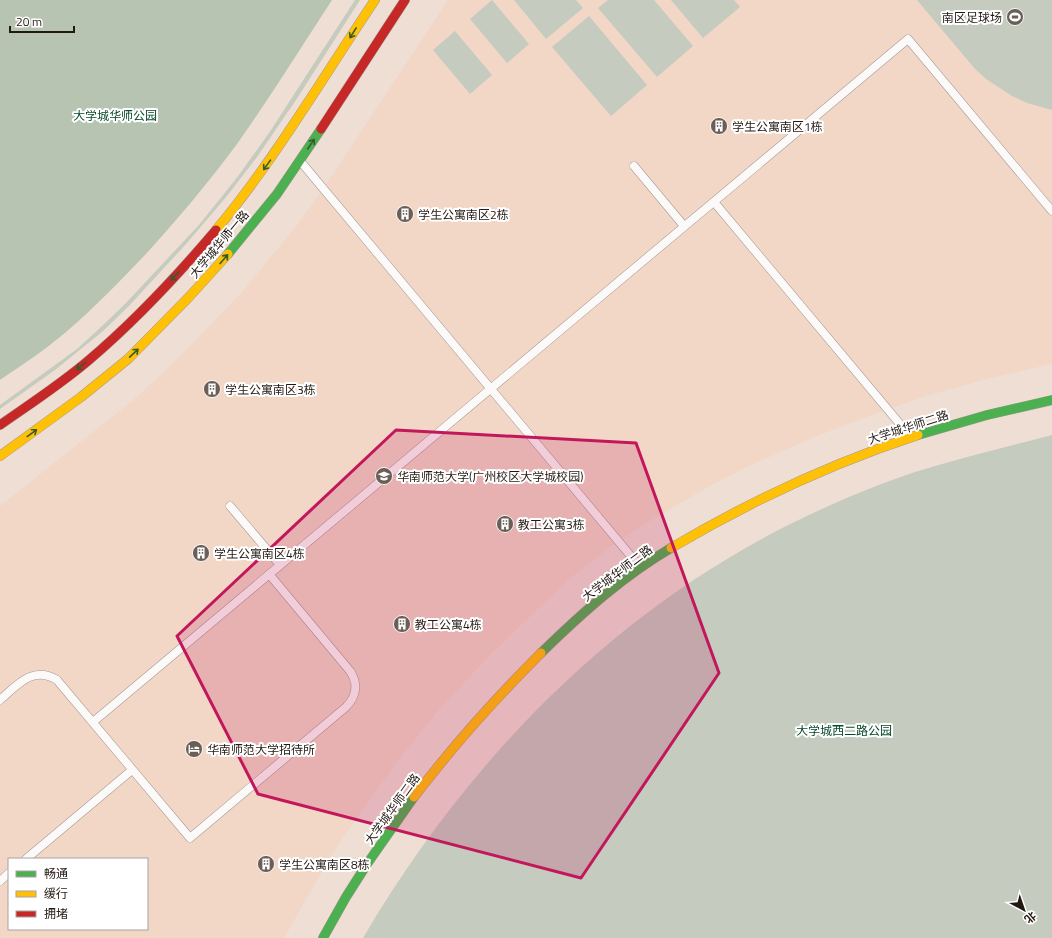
<svg xmlns="http://www.w3.org/2000/svg" width="1052" height="938" viewBox="0 0 1052 938" font-family="'Titillium Web','Noto Sans SC',sans-serif">
	<style>
		.built { fill: #f2d7c7; fill-rule: evenodd }
		.green { fill: #c5cbbe }
		.forest { fill: #b7c4b2 }
		.lines { fill: none; stroke-linecap: round; stroke-linejoin: round }
		.lane-casing { stroke: #a59992; stroke-width: 9 }
		.fast-casing { stroke: #a59992; stroke-width: 10 }
		.slow-casing { stroke: #a59992; stroke-width: 10 }
		.jam-casing { stroke: #a59992; stroke-width: 10 }
		.lane { stroke: #fcfaf9; stroke-width: 8 }
		.fast { stroke: #4caf50; stroke-width: 9 }
		.slow { stroke: #ffc107; stroke-width: 9 }
		.jam { stroke: #c62828; stroke-width: 9 }
		.oneway { stroke: #355c2e }
		.marked { fill: #c2185b; fill-opacity: 0.2; stroke: #c2185b; stroke-width: 3; stroke-linejoin: round }
		.labels { text-anchor: middle; dominant-baseline: central; stroke-width: 4; stroke-linejoin: round; paint-order: stroke }
		.poi-label { font-size: 12px; fill: #231913; stroke: #fff; text-anchor: start }
		.park-label { font-size: 12px; fill: #05482a; stroke: #fff }
		.street-label { font-size: 12px; fill: #231913; stroke: #fff }
	</style>
	<rect width="100%" height="100%" fill="#eeded4"/>
	<!-- built -->
	<path class="built" d="M 448,0 L 1052,0 L 1052,364 L 990,378 L 926,396 L 869,416 L 817,436 L 751,465 L 708,487 L 648,522 L 610,547 L 572,577 L 545,602 L 493,652 L 444,704 L 421,732 L 382,782 L 332,854 L 284,938 L 0,938 L 0,506 L 132,401 L 165,371 L 191,345 L 242,292 L 298,224 L 323,189 ZM 9,859 L 147,859 L 147,929 L 9,929 Z"/>
	<!-- green -->
	<g class="green">
		<polygon points="355,0 360,0 296,100 257,157 227,196 186,244 128,307 103,331 55,370 0,409 0,405 77,349 100,328 125,304 199,225 239,175 271,130"/>
		<polygon points="492,0 529,44 507,63 470,19"/>
		<polygon points="514,0 576,0 583,8 546,39"/>
		<polygon points="608,0 654,0 693,46 657,77 598,8"/>
		<polygon points="671,0 734,0 740,7 703,38"/>
		<polygon points="917,0 1052,0 1052,110 1027,103 1012,96 986,79 975,69"/>
		<polygon points="589,16 647,85 611,116 552,47"/>
		<polygon points="455,31 492,75 470,94 433,50"/>
		<path d="M 1052,435 L 1052,938 L 363,938 C 468,759 619,604 809,515 C 843,499 879,484 915,472 C 960,458 1006,447 1052,435 Z"/>
	</g>
	<!-- forest -->
	<path class="forest" d="M 0,0 L 332,0 C 301,48 270,97 237,144 C 208,183 177,220 144,256 C 119,282 94,308 66,332 C 45,350 22,365 0,380 Z"/>
	<g class="lines">
		<!-- lane casing -->
		<g class="lane-casing">
			<g id="lane">
				<polyline points="301,162 640,567"/>
				<polyline points="634,166 684,226"/>
				<polyline points="714,202 910,436"/>
				<polyline points="230,506 280,565"/>
				<path d="M 0,700 C 17,685 33,665 57,680 L 190,838 L 346,707 C 357,696 358,683 350,671 L 269,574"/>
				<polyline points="93,722 908,39 1052,211"/>
				<polyline points="26,859 132,770"/>
				<polyline points="0,881 9,873"/>
			</g>
		</g>
		<!-- fast casing -->
		<g class="fast-casing">
			<g id="fast">
				<polyline points="228,254 277,194 321,129"/>
				<polyline points="918,435 987,415 1052,400"/>
				<path d="M 541,653 C 581,614 623,576 671,548"/>
				<polyline points="323,938 346,897 367,864 414,797"/>
			</g>
		</g>
		<!-- slow casing -->
		<g class="slow-casing">
			<g id="slow">
				<path d="M 216,230 C 276,158 323,77 375,0"/>
				<polyline points="0,456 81,397 128,359 189,297 228,254"/>
				<path d="M 671,548 C 749,502 832,463 918,435"/>
				<path d="M 414,797 C 453,746 496,698 541,653"/>
			</g>
		</g>
		<!-- jam casing -->
		<g class="jam-casing">
			<g id="jam">
				<polyline points="321,129 405,0"/>
				<path d="M 0,425 C 30,404 61,384 89,360 C 135,321 177,276 216,230"/>
			</g>
		</g>
		<!-- lane -->
		<use href="#lane" class="lane"/>
		<!-- fast -->
		<use href="#fast" class="fast"/>
		<!-- slow -->
		<use href="#slow" class="slow"/>
		<!-- jam -->
		<use href="#jam" class="jam"/>
	</g>
	<!-- one-way arrows -->
	<defs><path id="oneway-shaft" d="M-6 0H5M1.5-3L5.5 0L1.5 3" fill="none" stroke-width="1.6" stroke-linecap="round" stroke-linejoin="round"/></defs>
	<g class="oneway">
		<use href="#oneway-shaft" transform="translate(353 33) rotate(122)"/>
		<use href="#oneway-shaft" transform="translate(311 144) rotate(-56)"/>
		<use href="#oneway-shaft" transform="translate(267 165) rotate(126)"/>
		<use href="#oneway-shaft" transform="translate(224 259) rotate(-49)"/>
		<use href="#oneway-shaft" transform="translate(175 276) rotate(133)"/>
		<use href="#oneway-shaft" transform="translate(134 353) rotate(-43)"/>
		<use href="#oneway-shaft" transform="translate(81 366) rotate(142)"/>
		<use href="#oneway-shaft" transform="translate(32 433) rotate(-36)"/>
	</g>
	<!-- marked area -->
	<path class="marked" d="M 396,430 L 636,443 L 719,673 L 581,878 L 258,794 L 177,636 Z"/>
	<!-- icons -->
	<defs>
		<g id="stadium-disc" transform="scale(0.9)"><circle r="9.5" fill="#6a5e57" stroke="#fff"/><path d="M0-5a6.5 5 0 1 0 0 10a6.5 5 0 1 0 0-10ZM-3.5-1.8h7v3.6h-7Z" fill="#fff"/></g>
		<g id="building-disc" transform="scale(0.9)"><circle r="9.5" fill="#6a5e57" stroke="#fff"/><path d="M-4-6H4V6H1V3H-1V6H-4ZM-2.5-4.3h1.7v1.8h-1.7ZM.8-4.3h1.7v1.8H.8ZM-2.5-1h1.7V.8h-1.7ZM.8-1h1.7V.8H.8Z" fill="#fff"/></g>
		<g id="university-disc" transform="scale(0.9)"><circle r="9.5" fill="#6a5e57" stroke="#fff"/><path d="M0-5L7-2L0 1L-7-2ZM-4 1L0 2.5L4 1V4Q0 6-4 4Z" fill="#fff"/></g>
		<g id="hotel-disc" transform="scale(0.9)"><circle r="9.5" fill="#6a5e57" stroke="#fff"/><path d="M-6-4.5h1.5V1H6V5H4.5V3h-9V5H-6ZM-4 0a1.8 1.8 0 1 1 3.6 0ZM.5 0V-2.5h3Q6-2.5 6 0Z" fill="#fff"/></g>
	</defs>
	<g fill-rule="evenodd">
		<use href="#stadium-disc" x="1015" y="17"/>
		<use href="#building-disc" x="719" y="126"/>
		<use href="#building-disc" x="405" y="214"/>
		<use href="#building-disc" x="212" y="389"/>
		<use href="#university-disc" x="384" y="476"/>
		<use href="#building-disc" x="505" y="524"/>
		<use href="#building-disc" x="201" y="553"/>
		<use href="#building-disc" x="402" y="624"/>
		<use href="#hotel-disc" x="194" y="749"/>
		<use href="#building-disc" x="266" y="864"/>
	</g>
	<g class="labels">
		<!-- poi labels -->
		<g class="poi-label">
			<text x="1002" y="17" text-anchor="end">南区足球场</text>
			<text x="732" y="126">学生公寓南区1栋</text>
			<text x="418" y="214">学生公寓南区2栋</text>
			<text x="225" y="389">学生公寓南区3栋</text>
			<text x="397" y="476">华南师范大学(广州校区大学城校园)</text>
			<text x="518" y="524">教工公寓3栋</text>
			<text x="214" y="553">学生公寓南区4栋</text>
			<text x="415" y="624">教工公寓4栋</text>
			<text x="207" y="749">华南师范大学招待所</text>
			<text x="279" y="864">学生公寓南区8栋</text>
		</g>
		<!-- park labels -->
		<g class="park-label">
			<text x="115" y="115">大学城华师公园</text>
			<text x="844" y="730">大学城西二路公园</text>
		</g>
		<!-- street labels -->
		<g class="street-label">
			<text transform="translate(219 244) rotate(-50)">大学城华师一路</text>
			<text transform="translate(908 427) rotate(-18)">大学城华师二路</text>
			<text transform="translate(617 573) rotate(-37)">大学城华师二路</text>
			<text transform="translate(392 809) rotate(-54)">大学城华师二路</text>
		</g>
	</g>
	<!-- legend -->
	<rect x="8" y="858" width="140" height="72" fill="#ffffff" stroke="#a7a3a1"/>
	<rect x="16" y="871" width="20" height="6" fill="#4caf50" stroke="#a7a3a1"/>
	<text x="44" y="878" font-size="12" fill="#231913">畅通</text>
	<rect x="16" y="891" width="20" height="6" fill="#ffc107" stroke="#a7a3a1"/>
	<text x="44" y="898" font-size="12" fill="#231913">缓行</text>
	<rect x="16" y="911" width="20" height="6" fill="#c62828" stroke="#a7a3a1"/>
	<text x="44" y="918" font-size="12" fill="#231913">拥堵</text>
	<!-- north arrow -->
	<g transform="translate(1024 910) rotate(140)" stroke="#ffffff" stroke-width="3" paint-order="stroke">
	<path d="M0-3L7 15L0 10L-7 15Z" fill="#231913"/>
	<text y="-6" font-size="11" font-weight="bold" text-anchor="middle" fill="#231913">北</text>
	</g>
	<!-- scale -->
	<path d="M10 26v6h64v-6" fill="none" stroke="#231913" stroke-width="2"/>
	<text x="16" y="26" font-size="12" fill="#231913" stroke="#ffffff" stroke-width="3" paint-order="stroke">20 m</text>
</svg>
